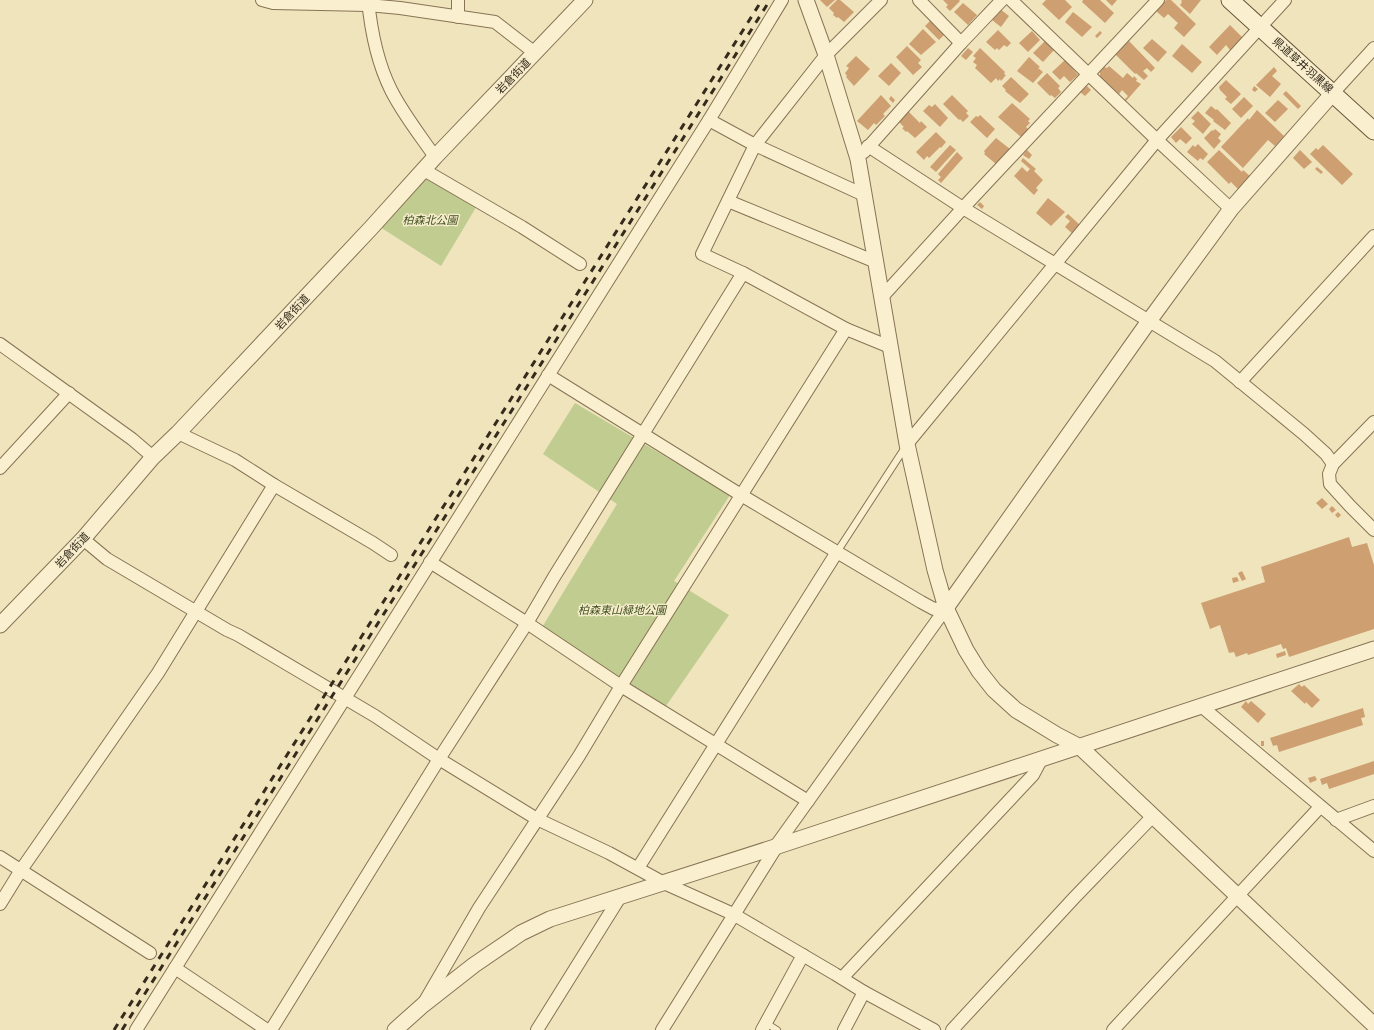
<svg xmlns="http://www.w3.org/2000/svg" width="1374" height="1030" viewBox="0 0 1374 1030" font-family="'PT Serif','Noto Sans JP',serif">
	<style>
		.green { fill: #c1cd90 }
		.building { fill: #ce9f71 }
		.lines { fill: none; stroke-linecap: round; stroke-linejoin: round }
		.service-casing { stroke: #877355; stroke-width: 8 }
		.minor-casing { stroke: #877355; stroke-width: 14 }
		.tertiary-casing { stroke: #877355; stroke-width: 17 }
		.secondary-casing { stroke: #685439; stroke-width: 19 }
		.service { stroke: #faf0cf; stroke-width: 6 }
		.minor { stroke: #faf0cf; stroke-width: 12 }
		.tertiary { stroke: #faf0cf; stroke-width: 15 }
		.secondary { stroke: #faf0cf; stroke-width: 17 }
		.rail { stroke: #352a1b; stroke-width: 3; stroke-dasharray: 7 7; stroke-linecap: butt }
		.labels { text-anchor: middle; dominant-baseline: central; stroke-width: 3; stroke-linejoin: round; paint-order: stroke }
		.street-label { font-size: 11px; fill: #352a1b; stroke: #f6edcc }
		.park-label { font-size: 11px; font-style: italic; fill: #425221; stroke: #f6edcc }
	</style>
	<rect width="100%" height="100%" fill="#efe4bc"/>
	<!-- green -->
	<g class="green">
		<polygon points="426,177 478,204 441,266 380,227"/>
		<polygon points="575,403 730,495 674,581 729,615 666,706 541,629 617,504 543,454"/>
	</g>
	<!-- building -->
	<g class="building">
		<polygon points="820,0 835,0 827,7"/>
		<polygon points="837,0 840,0 854,12 844,22 838,17 837,18 833,15 834,13 829,8"/>
		<polygon points="943,0 959,0 960,1 950,11 946,7 948,5"/>
		<polygon points="1046,0 1065,0 1072,7 1059,20 1042,4"/>
		<polygon points="1083,0 1100,0 1114,13 1105,23 1082,2"/>
		<polygon points="1106,0 1117,0 1112,6"/>
		<polygon points="1166,0 1171,0 1196,24 1184,37 1174,28 1178,23 1168,14 1164,18 1156,11"/>
		<polygon points="1182,0 1201,0 1190,14 1180,5 1182,2 1181,1"/>
		<polygon points="963,3 977,15 968,25 954,12"/>
		<polygon points="1000,9 1009,16 1001,27 992,20"/>
		<polygon points="1073,12 1092,27 1082,37 1065,22"/>
		<polygon points="931,20 945,34 939,40 925,26"/>
		<polygon points="1230,25 1243,38 1230,50 1226,45 1217,55 1209,47"/>
		<polygon points="923,29 936,42 921,55 909,44"/>
		<polygon points="998,30 1011,43 1007,47 1004,45 999,50 997,48 995,50 986,42"/>
		<polygon points="1032,31 1040,40 1028,52 1019,43"/>
		<polygon points="1100,31 1102,33 1097,38 1095,36"/>
		<polygon points="1152,39 1167,52 1158,62 1143,48"/>
		<polygon points="1046,40 1055,49 1043,62 1033,53"/>
		<polygon points="1129,41 1155,68 1151,72 1147,68 1143,71 1148,76 1144,80 1136,73 1135,74 1115,54"/>
		<polygon points="1182,44 1202,62 1192,73 1172,56"/>
		<polygon points="907,46 921,60 918,63 922,67 913,75 896,57"/>
		<polygon points="968,48 973,52 966,60 961,56"/>
		<polygon points="980,48 1005,72 1004,74 1006,75 1001,81 1000,79 998,81 996,78 991,83 975,68 977,65 973,62 976,58 973,56"/>
		<polygon points="856,56 870,69 854,86 846,77 847,76 845,73 849,68 846,66"/>
		<polygon points="1029,57 1040,67 1038,68 1043,72 1033,83 1017,71"/>
		<polygon points="1065,60 1078,75 1070,82 1064,76 1060,80 1052,72"/>
		<polygon points="891,63 901,73 889,86 878,76"/>
		<polygon points="1109,66 1123,78 1127,73 1133,78 1134,76 1137,79 1136,81 1141,84 1126,101 1124,100 1128,96 1122,90 1119,94 1100,77 1100,72 1104,67 1107,68"/>
		<polygon points="1274,67 1277,71 1272,76 1281,84 1270,97 1256,85"/>
		<polygon points="1047,73 1060,86 1058,88 1061,92 1055,98 1051,95 1050,96 1037,83"/>
		<polygon points="1011,77 1029,94 1020,103 1005,91 1006,90 1002,86"/>
		<polygon points="1226,80 1241,94 1231,104 1225,99 1227,97 1220,90 1219,87"/>
		<polygon points="1087,86 1091,90 1085,96 1080,92"/>
		<polygon points="1254,86 1258,89 1255,92 1252,90"/>
		<polygon points="1286,91 1301,106 1298,109 1283,94"/>
		<polygon points="881,95 891,106 883,114 885,116 876,125 874,123 868,130 857,121"/>
		<polygon points="952,95 968,111 966,113 969,116 963,122 960,119 959,120 943,104"/>
		<polygon points="891,96 895,100 893,103 889,99"/>
		<polygon points="1244,97 1253,106 1241,118 1232,109"/>
		<polygon points="1278,100 1288,109 1275,122 1265,113"/>
		<polygon points="1012,103 1030,119 1028,121 1030,123 1026,127 1028,129 1021,137 998,117"/>
		<polygon points="935,104 948,118 940,127 923,111 929,105 932,107"/>
		<polygon points="1211,106 1216,110 1217,109 1231,123 1225,130 1213,121 1214,120 1205,113"/>
		<polygon points="907,110 920,123 921,121 927,127 915,138 907,131 906,132 902,128 904,127 897,120"/>
		<polygon points="1257,110 1284,136 1275,146 1268,140 1243,168 1221,147 1248,118 1249,120"/>
		<polygon points="1198,111 1211,124 1203,134 1192,124 1195,121 1191,118"/>
		<polygon points="980,115 995,129 987,138 970,122 976,116 978,117"/>
		<polygon points="1181,127 1192,138 1186,144 1180,139 1176,143 1171,137"/>
		<polygon points="1215,129 1221,134 1218,138 1221,141 1214,149 1204,138 1212,130 1213,131"/>
		<polygon points="936,132 946,142 941,148 940,147 929,158 927,156 924,160 916,152"/>
		<polygon points="996,138 1010,149 996,164 984,154 985,153 984,151"/>
		<polygon points="1198,144 1208,154 1203,160 1200,158 1198,161 1187,152 1193,145 1195,147"/>
		<polygon points="950,145 956,150 936,172 930,167"/>
		<polygon points="1323,145 1353,174 1342,185 1310,154 1316,148 1318,150"/>
		<polygon points="1027,150 1032,155 1029,159 1023,155"/>
		<polygon points="1219,150 1242,172 1243,170 1250,176 1238,189 1231,182 1229,184 1207,162"/>
		<polygon points="1300,150 1312,162 1304,169 1293,158"/>
		<polygon points="957,152 963,158 941,183 938,180 941,177 938,174"/>
		<polygon points="1023,158 1036,169 1034,171 1043,180 1036,188 1038,190 1034,195 1014,176 1022,167 1027,172 1030,169 1021,161"/>
		<polygon points="1317,167 1323,172 1321,174 1315,169"/>
		<polygon points="1048,198 1065,212 1051,226 1036,213"/>
		<polygon points="980,202 984,206 982,209 977,205"/>
		<polygon points="1068,214 1081,226 1073,234 1065,227 1070,221 1065,217"/>
		<polygon points="1322,498 1328,504 1322,509 1316,503"/>
		<polygon points="1332,506 1336,510 1332,513 1329,509"/>
		<polygon points="1338,512 1341,515 1338,518 1335,515"/>
		<polygon points="1349,537 1352,547 1367,543 1374,565 1374,629 1289,657 1286,648 1283,649 1281,644 1248,655 1247,653 1236,657 1234,652 1229,653 1220,625 1210,629 1201,603 1265,582 1261,567"/>
		<polygon points="1242,571 1246,579 1242,581 1238,573"/>
		<polygon points="1237,577 1239,581 1233,583 1232,578"/>
		<polygon points="1285,651 1286,655 1277,658 1276,654"/>
		<polygon points="1299,684 1302,687 1304,685 1320,700 1312,708 1306,702 1305,704 1291,691"/>
		<polygon points="1246,701 1248,704 1251,701 1266,714 1258,723 1241,707"/>
		<polygon points="1363,708 1365,717 1361,718 1363,725 1279,752 1277,745 1273,746 1270,738"/>
		<rect x="1261" y="741" width="3" height="5"/>
		<polygon points="1374,761 1374,774 1329,789 1327,783 1322,785 1320,779"/>
		<polygon points="1315,776 1317,780 1310,783 1308,778"/>
	</g>
	<g class="lines">
		<!-- service casing -->
		<g class="service-casing">
			<g id="service">
				<polyline points="837,552 906,446"/>
				<polyline points="766,1023 777,1030"/>
			</g>
		</g>
		<!-- minor casing -->
		<g class="minor-casing">
			<g id="minor">
				<polyline points="262,0 273,3 368,5 400,8 495,22 535,53"/>
				<path d="M 368,0 C 371,31 377,62 391,90 C 403,114 420,135 435,157"/>
				<polyline points="458,0 458,17"/>
				<polyline points="919,0 961,43"/>
				<polyline points="1011,0 1157,140 1231,209"/>
				<polyline points="1333,93 1374,48"/>
				<polyline points="709,120 755,145 864,195"/>
				<polyline points="868,146 963,208 1215,361 1304,434 1326,454 1333,464"/>
				<polyline points="864,152 961,43 1002,0"/>
				<polyline points="424,170 522,227 580,264"/>
				<polyline points="728,201 876,262"/>
				<polyline points="743,273 702,254 755,145 826,55 881,0"/>
				<polyline points="882,297 963,208 1158,0"/>
				<polyline points="0,344 132,439 153,457"/>
				<polyline points="548,375 741,495 921,602 934,609 946,608"/>
				<polyline points="1240,382 1374,236"/>
				<polyline points="1374,422 1333,464 1329,474 1330,484 1350,506 1374,530"/>
				<polyline points="178,433 235,460 274,485 373,543 391,555"/>
				<polyline points="907,444 1157,140 1285,0"/>
				<polyline points="0,468 69,393"/>
				<polyline points="83,539 107,559 227,630 238,635 375,716 439,759 537,819 609,853 664,883 733,914 835,974 864,992 934,1030"/>
				<polyline points="430,562 527,623 621,686 808,801"/>
				<polyline points="1201,706 1374,851"/>
				<polyline points="1336,820 1374,806"/>
				<polyline points="775,847 946,608"/>
				<polyline points="0,857 150,953"/>
				<polyline points="638,868 837,552"/>
				<polyline points="0,904 21,870 158,673 274,485"/>
				<polyline points="175,968 267,1030"/>
				<polyline points="842,978 1033,775 1042,758"/>
				<polyline points="425,1001 479,908 579,756 621,686 846,329"/>
				<polyline points="136,1030 709,120 782,0"/>
				<polyline points="271,1030 439,759 527,623 554,577 743,273 846,329 890,347"/>
				<polyline points="537,1030 620,897"/>
				<polyline points="662,1030 777,846"/>
				<polyline points="762,1030 803,955"/>
				<polyline points="844,1030 864,992"/>
				<polyline points="952,1030 1074,898 1153,816"/>
				<polyline points="1113,1030 1320,807"/>
			</g>
		</g>
		<!-- tertiary casing -->
		<g class="tertiary-casing">
			<g id="tertiary">
				<polyline points="806,0 826,55 858,159 907,444 935,570 946,608 966,650 979,671 994,690 1016,710 1057,735 1080,747 1374,1025"/>
				<polyline points="946,608 1149,321 1231,209 1333,93"/>
				<polyline points="0,625 83,539 153,457 178,433 371,228 435,157 585,0"/>
				<polyline points="395,1030 423,1005 474,965 521,933 550,919 775,847 1374,649"/>
			</g>
		</g>
		<!-- secondary casing -->
		<g class="secondary-casing">
			<polyline id="secondary" points="1230,0 1374,131"/>
		</g>
		<!-- service -->
		<use href="#service" class="service"/>
		<!-- minor -->
		<use href="#minor" class="minor"/>
		<!-- tertiary -->
		<use href="#tertiary" class="tertiary"/>
		<!-- secondary -->
		<use href="#secondary" class="secondary"/>
		<!-- rail -->
		<g class="rail">
			<polyline points="114,1030 762,0"/>
			<polyline points="122,1030 770,0"/>
		</g>
	</g>
	<g class="labels">
		<!-- street labels -->
		<g class="street-label">
			<text transform="translate(1303 65) rotate(42)">県道草井羽黒線</text>
			<text transform="translate(513 76) rotate(-46)">岩倉街道</text>
			<text transform="translate(292 312) rotate(-47)">岩倉街道</text>
			<text transform="translate(72 550) rotate(-47)">岩倉街道</text>
		</g>
		<!-- park labels -->
		<g class="park-label">
			<text x="430" y="220">柏森北公園</text>
			<text x="622" y="610">柏森東山緑地公園</text>
		</g>
	</g>
</svg>
